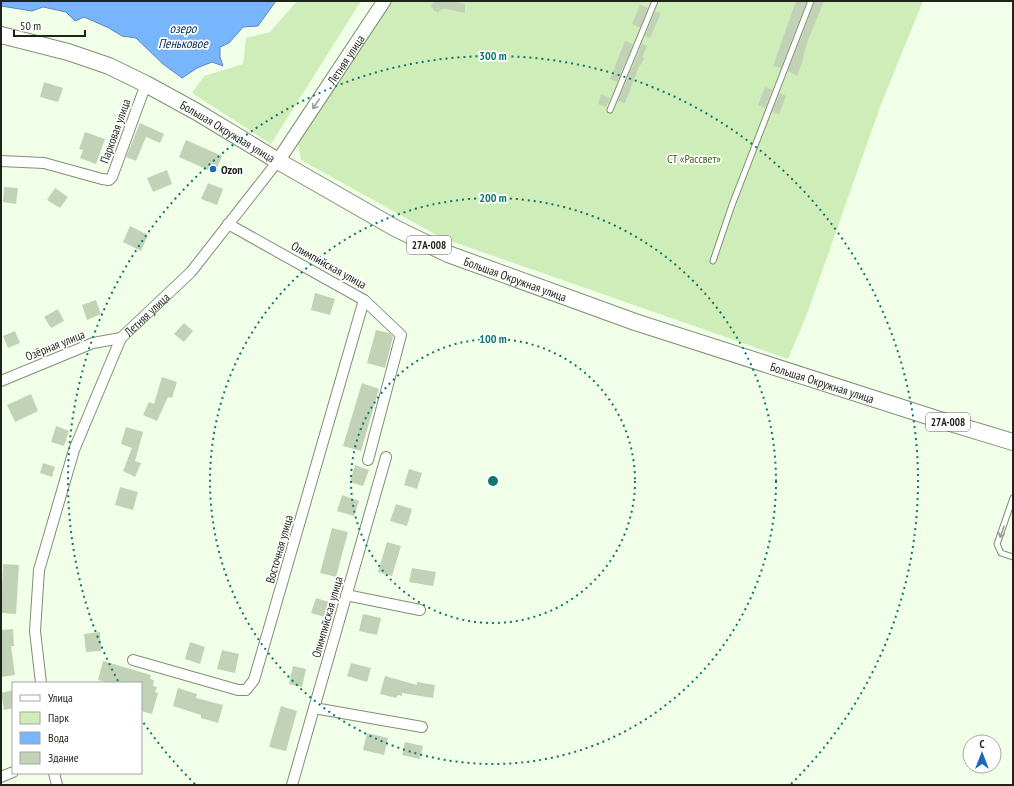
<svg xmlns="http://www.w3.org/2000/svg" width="1014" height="786" viewBox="0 0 1014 786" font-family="'PT Sans Narrow',sans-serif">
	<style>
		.green { fill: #ceedb8 }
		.water { fill: #77b5fd; stroke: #5c8ab9 }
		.building { fill: #c1d2b6 }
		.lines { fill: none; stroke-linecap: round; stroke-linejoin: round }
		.service-casing { stroke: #808f75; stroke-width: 7 }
		.minor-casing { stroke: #808f75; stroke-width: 12 }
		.tertiary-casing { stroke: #808f75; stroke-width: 15 }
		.primary-casing { stroke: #808f75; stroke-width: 18 }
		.service { stroke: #fff; stroke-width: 5 }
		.minor { stroke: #fff; stroke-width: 10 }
		.tertiary { stroke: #fff; stroke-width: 13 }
		.primary { stroke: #fff; stroke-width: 16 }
		.oneway { stroke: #9a9c98 }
		.ring { fill: none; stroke: #0f766e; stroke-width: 2; stroke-dasharray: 2 4 }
		.poi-dot { fill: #1b6ab9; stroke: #fff; stroke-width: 1.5 }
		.labels { text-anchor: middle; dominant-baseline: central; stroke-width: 3.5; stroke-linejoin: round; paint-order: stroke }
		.shield { fill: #fff; stroke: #62665e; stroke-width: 1 }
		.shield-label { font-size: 11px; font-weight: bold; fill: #1e2419 }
		.street-label { font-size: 12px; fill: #1e2419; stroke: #fff }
		.park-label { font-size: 12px; fill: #3b650c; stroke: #fff }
		.poi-label { font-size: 12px; font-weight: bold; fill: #1e2419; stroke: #fff; text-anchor: start }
		.water-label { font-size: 13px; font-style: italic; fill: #002955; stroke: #fff }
		.centre { fill: #0f766e; stroke: #fff; stroke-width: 2 }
		.ring-label { font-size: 12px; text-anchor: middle; font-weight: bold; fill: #0f766e; stroke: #fff; stroke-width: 3.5; stroke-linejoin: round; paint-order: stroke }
	</style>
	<rect width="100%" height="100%" fill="#f1ffe8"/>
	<!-- green -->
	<g class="green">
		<polygon points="297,1 361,1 271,144 192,93 204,76 243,64 246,38 270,32"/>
		<polygon points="382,1 923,1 880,107 807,314 788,359 442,238 301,160 296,134"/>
	</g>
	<!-- water -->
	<polygon class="water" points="1,1 276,1 258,26 243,27 229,43 220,47 220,57 223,66 212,62 197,68 182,78 163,64 136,38 122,36 109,28 84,17 75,21 66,12 43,7 32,11 1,6"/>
	<!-- building -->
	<g class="building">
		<polygon points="434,1 451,1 465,4 465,13 447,9 442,9 438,12 434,11 431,6"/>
		<polygon points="796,1 807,1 781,68 773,66"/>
		<polygon points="815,1 824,1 808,40 803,56 804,57 797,76 788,71"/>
		<polygon points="640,5 648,8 640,28 632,24"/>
		<polygon points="655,11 661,13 650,38 645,36"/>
		<polygon points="625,41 633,44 617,82 610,79"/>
		<polygon points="642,44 647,46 642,57 644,58 641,65 640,64 625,103 618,101"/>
		<polygon points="44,82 63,88 58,102 40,97"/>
		<polygon points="765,87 772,90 765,108 758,105"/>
		<polygon points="780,93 786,96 779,114 772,112"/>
		<polygon points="601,94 610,98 606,107 598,104"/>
		<polygon points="140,123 164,134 160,143 146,137 136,161 126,157"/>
		<polygon points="85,132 105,139 96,164 80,158 83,150 79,149"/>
		<polygon points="186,140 222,156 215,173 179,157"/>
		<polygon points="167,170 172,184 153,192 147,178"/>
		<polygon points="208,183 223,189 217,205 201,199"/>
		<polygon points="4,187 18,188 16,204 3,202"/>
		<polygon points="55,188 68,197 60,208 47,200"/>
		<polygon points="130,226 148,235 141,251 123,242"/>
		<polygon points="315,293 335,299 330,315 311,310"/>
		<polygon points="96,300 101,314 87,320 82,305"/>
		<polygon points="58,309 64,321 51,328 44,317"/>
		<polygon points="184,323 193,331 184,342 174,334"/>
		<polygon points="376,330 390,333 393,337 385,368 367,363"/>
		<polygon points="15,331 20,343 8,348 3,336"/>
		<polygon points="162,377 177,382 172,398 168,397 157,421 143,415 149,402 154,404"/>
		<polygon points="362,383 379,389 361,451 343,446"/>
		<polygon points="31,394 38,411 15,422 7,405"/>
		<polygon points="56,426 69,431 64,446 51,442"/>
		<polygon points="126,427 143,432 135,461 141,463 135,477 123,471 132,448 121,444"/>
		<polygon points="43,463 55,467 52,477 40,473"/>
		<polygon points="355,465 369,470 363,486 350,482"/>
		<polygon points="409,469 422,473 417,489 404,485"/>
		<polygon points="120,487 138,492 133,510 115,505"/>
		<polygon points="342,495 359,501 354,516 337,511"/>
		<polygon points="396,504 412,509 407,526 390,521"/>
		<polygon points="332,528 348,532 336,577 320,573"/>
		<polygon points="387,542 401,546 392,576 378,572"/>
		<polygon points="3,564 19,565 16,614 1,613"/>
		<polygon points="412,568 436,572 433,586 409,582"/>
		<polygon points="316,598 329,602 325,617 311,613"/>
		<polygon points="363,614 381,618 377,635 359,631"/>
		<polygon points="13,629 14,646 11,646 15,675 1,677 1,630"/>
		<polygon points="100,632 101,651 86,652 84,634"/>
		<polygon points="190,642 205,647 200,664 185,659"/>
		<polygon points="222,650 239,654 235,673 217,669"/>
		<polygon points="103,661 151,675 150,679 154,680 153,686 157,687 155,692 158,693 152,714 141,711 141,683 110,683 98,680"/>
		<polygon points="351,663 371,668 367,682 347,676"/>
		<polygon points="293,666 306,669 302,687 289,684"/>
		<polygon points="385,676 417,685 417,682 435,685 433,698 402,693 402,696 398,695 396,698 380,694"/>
		<polygon points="178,688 197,694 196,698 223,705 218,723 201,718 201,715 173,706"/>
		<polygon points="13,690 13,708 4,710 1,693"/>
		<polygon points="281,706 297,711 286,751 269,747"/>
		<polygon points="367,733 388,738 384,755 363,750"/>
		<polygon points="405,742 423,746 420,759 402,755"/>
	</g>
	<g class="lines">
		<!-- service casing -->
		<g class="service-casing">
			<g id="service">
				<polyline points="610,110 655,1"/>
				<polyline points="713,261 732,205 811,1"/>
				<polyline points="1013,498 997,544 1001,553 1013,557"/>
			</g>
		</g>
		<!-- minor casing -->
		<g class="minor-casing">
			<g id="minor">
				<polyline points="1,161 44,163 102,179 109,180 112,177 146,84"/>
				<polyline points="228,224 364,300 401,335 368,460"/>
				<polyline points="1,381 93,343 121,338"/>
				<polyline points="346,595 420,610"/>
				<polyline points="133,660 238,690 246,690 254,680 364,300"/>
				<path id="s1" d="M 41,683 L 35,631 L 39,570 L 74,450 L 121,338 L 191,272 L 278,161"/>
				<polyline points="314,708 422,727"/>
				<polyline points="54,773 57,785"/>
				<polyline points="1,777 13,772"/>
				<polyline points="292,785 386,457"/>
			</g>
		</g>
		<!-- tertiary casing -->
		<g class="tertiary-casing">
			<g id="tertiary">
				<path id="s2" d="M 278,161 L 384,1"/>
			</g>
		</g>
		<!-- primary casing -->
		<g class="primary-casing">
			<g id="primary">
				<path id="s3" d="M 1,35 L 68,52 L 109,66 L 146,84 L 197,112 L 278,161 L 395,228 L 448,254 L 635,322 L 937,419 L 1013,442"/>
			</g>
		</g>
		<!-- service -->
		<use href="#service" class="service"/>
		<!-- minor -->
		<use href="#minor" class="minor"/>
		<!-- tertiary -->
		<use href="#tertiary" class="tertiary"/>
		<!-- primary -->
		<use href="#primary" class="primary"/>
	</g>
	<!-- one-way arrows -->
	<defs><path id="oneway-shaft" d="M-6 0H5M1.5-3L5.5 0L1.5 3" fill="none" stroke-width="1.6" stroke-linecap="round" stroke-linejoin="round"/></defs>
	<g class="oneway">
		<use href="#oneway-shaft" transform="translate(316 104) rotate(124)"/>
		<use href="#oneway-shaft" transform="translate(1002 532) rotate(109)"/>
	</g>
	<!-- distance rings -->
	<g class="ring">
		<circle cx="493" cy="481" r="142"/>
		<circle cx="493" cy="481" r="283"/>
		<path d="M195 784A425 425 0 0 1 143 722M118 681A425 425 0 1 1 791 784"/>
	</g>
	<!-- markers -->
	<circle class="poi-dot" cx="213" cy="169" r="4"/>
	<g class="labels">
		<!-- shield labels -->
		<g class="shield">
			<rect x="407" y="236" width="44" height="18" rx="3"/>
			<rect x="926" y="413" width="44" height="18" rx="3"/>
		</g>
		<g class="shield-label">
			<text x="429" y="245">27А-008</text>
			<text x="948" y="422">27А-008</text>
		</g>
		<!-- street labels -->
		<g class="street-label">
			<text stroke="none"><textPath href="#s2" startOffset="122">Летняя улица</textPath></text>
			<text transform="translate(115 131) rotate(-70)">Парковая улица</text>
			<text stroke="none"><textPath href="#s3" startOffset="248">Большая Окружная улица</textPath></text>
			<text transform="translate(329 265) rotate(29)">Олимпийская улица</text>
			<text stroke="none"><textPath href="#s3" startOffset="572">Большая Окружная улица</textPath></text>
			<text stroke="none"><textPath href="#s1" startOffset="395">Летняя улица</textPath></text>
			<text transform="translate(55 345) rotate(-22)">Озёрная улица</text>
			<text stroke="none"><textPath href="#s3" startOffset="896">Большая Окружная улица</textPath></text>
			<text transform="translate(279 549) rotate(-74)">Восточная улица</text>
			<text transform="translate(327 617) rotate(-74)">Олимпийская улица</text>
		</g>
		<!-- park labels -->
		<g class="park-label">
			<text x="694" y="158">СТ «Рассвет»</text>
		</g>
		<!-- poi labels -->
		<g class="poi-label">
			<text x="221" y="169">Ozon</text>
		</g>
		<!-- water labels -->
		<g class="water-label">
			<text x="183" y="28">озеро<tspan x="183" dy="15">Пеньковое</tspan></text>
		</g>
	</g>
	<circle cx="493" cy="481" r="6" class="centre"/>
	<g class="ring-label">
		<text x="493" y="60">300 m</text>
		<text x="493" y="202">200 m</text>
		<text x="493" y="343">100 m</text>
	</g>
	<!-- border -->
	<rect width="1014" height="786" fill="none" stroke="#1e2419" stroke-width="4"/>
	<!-- legend -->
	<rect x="12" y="682" width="130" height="92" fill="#ffffff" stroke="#a5a7a3"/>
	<rect x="20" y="695" width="20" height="6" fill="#ffffff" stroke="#a5a7a3"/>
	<text x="48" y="702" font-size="12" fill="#1e2419">Улица</text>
	<rect x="20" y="712" width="20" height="12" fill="#ceedb8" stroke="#a5a7a3"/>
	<text x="48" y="722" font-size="12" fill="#1e2419">Парк</text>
	<rect x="20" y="732" width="20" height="12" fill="#77b5fd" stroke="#a5a7a3"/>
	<text x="48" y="742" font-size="12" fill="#1e2419">Вода</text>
	<rect x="20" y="752" width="20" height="12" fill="#c1d2b6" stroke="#a5a7a3"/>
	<text x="48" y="762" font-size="12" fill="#1e2419">Здание</text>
	<!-- north arrow -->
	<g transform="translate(982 754)"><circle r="19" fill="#ffffff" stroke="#a5a7a3"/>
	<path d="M0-3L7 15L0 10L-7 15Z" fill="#1b6ab9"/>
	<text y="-6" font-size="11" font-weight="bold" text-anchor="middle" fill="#1e2419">С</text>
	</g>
	<!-- scale -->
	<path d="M14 30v6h71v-6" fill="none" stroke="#1e2419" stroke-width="2"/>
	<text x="20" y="30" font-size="12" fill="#1e2419" stroke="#ffffff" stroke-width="3" paint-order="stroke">50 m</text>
</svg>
